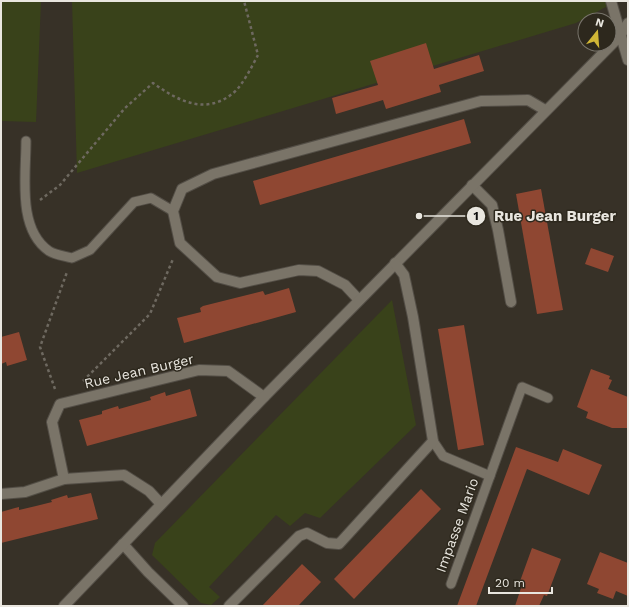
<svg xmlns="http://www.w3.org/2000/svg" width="629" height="607" viewBox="0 0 629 607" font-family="'Work Sans',sans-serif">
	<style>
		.green { fill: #39421a }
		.building { fill: #8f4732 }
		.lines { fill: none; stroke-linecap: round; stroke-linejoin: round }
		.lane-casing { stroke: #534e46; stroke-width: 11 }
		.street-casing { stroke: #534e46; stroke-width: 12 }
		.secondary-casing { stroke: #534e46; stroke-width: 12 }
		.path { stroke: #6e6960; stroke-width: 2.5; stroke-dasharray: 3 3; stroke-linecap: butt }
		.lane { stroke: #7a7468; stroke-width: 9 }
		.street { stroke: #7a7468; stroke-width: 10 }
		.secondary { stroke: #7a7468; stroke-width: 10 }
		.labels { text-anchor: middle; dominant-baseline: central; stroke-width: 3; stroke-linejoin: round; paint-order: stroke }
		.street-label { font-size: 14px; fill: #e9e6df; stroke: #2d281d }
		.leader { fill: none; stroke: #e9e6df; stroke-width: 1.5 }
		.callout-dot { fill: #e9e6df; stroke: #2d281d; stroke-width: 1.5 }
		.mark-label { font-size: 12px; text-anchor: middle; font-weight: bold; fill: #111 }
		.callout-label { font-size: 15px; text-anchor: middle; font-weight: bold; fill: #e9e6df; stroke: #2d281d; stroke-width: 3; stroke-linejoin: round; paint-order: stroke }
	</style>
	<rect width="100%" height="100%" fill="#373127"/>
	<!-- green -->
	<g class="green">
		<polygon points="1,1 41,1 36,122 1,121"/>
		<polygon points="72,1 617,1 576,23 77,173"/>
		<polygon points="392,300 416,425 320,518 305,513 290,526 276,515 209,587 220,597 211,605 201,603 152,555 155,543"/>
	</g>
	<!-- building -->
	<g class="building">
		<polygon points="426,43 434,69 479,55 484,71 439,85 441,92 386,109 383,100 336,114 332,98 378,85 370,61"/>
		<polygon points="464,119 471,143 260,205 253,181"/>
		<polygon points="541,189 563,310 537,314 516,194"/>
		<polygon points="591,248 614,256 608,272 585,264"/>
		<polygon points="289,288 296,312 184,343 177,318 201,312 200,308 203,306 263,291 265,295"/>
		<polygon points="464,325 484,445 458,450 438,329"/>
		<polygon points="19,332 27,360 7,366 6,362 1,364 1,337"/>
		<polygon points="591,369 610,376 609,379 612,380 608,389 628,397 628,428 612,428 586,418 588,412 577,407"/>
		<polygon points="190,389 197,416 87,446 79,420 102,414 102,411 118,406 119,409 151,400 150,397 165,392 166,396"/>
		<polygon points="516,447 558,462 563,449 602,465 589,495 527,469 476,606 457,606"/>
		<polygon points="421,489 441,509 354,599 334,579"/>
		<polygon points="91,493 98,519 1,543 1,512 15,508 19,507 19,510 36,506 52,502 51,500 67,495 68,498"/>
		<polygon points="532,548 561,559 547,596 544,595 539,606 515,606 522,585 519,584"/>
		<polygon points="600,552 628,563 628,596 616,591 613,599 597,593 599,589 587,584"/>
		<polygon points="302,564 321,582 298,606 262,606"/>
	</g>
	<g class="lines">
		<!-- lane casing -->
		<g class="lane-casing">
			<g id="lane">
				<path d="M 26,141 C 26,175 17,229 49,251 C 55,255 65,256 72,258 L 90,250 L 134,202 L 151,198 L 173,211"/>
				<polyline points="433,441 443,456 490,476"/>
				<polyline points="451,584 522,387 548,398"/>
			</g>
		</g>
		<!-- street casing -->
		<g class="street-casing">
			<g id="street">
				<polyline points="472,185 492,205 498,230 511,302"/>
				<polyline points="359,300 345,285 318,271 299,270 240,283 217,277 180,243 173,211 182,189 213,174 481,101 528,100 545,110"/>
				<polyline points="64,479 124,475 149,491 161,504"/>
				<polyline points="1,494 25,492 64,479 52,422 60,404 199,370 228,371 264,397"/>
				<polyline points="123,544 148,572 183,606"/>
				<polyline points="64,606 264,397 620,36 628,23"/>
				<polyline points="229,606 299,536 307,533 327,543 339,544 433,441 413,317 404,275 395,263"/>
			</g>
		</g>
		<!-- secondary casing -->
		<g class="secondary-casing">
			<polyline id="secondary" points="611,1 628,60"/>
		</g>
		<!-- path -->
		<g class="path">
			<path d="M 40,200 L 60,185 L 125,108 L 153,83 C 178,101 205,115 232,94 C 242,87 252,66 258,55 L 244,1"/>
			<polyline points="83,381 150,314 173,259"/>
			<polyline points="55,389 40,347 67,272"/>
		</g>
		<!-- lane -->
		<use href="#lane" class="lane"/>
		<!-- street -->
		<use href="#street" class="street"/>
		<!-- secondary -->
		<use href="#secondary" class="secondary"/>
	</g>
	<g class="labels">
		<!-- street labels -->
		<g class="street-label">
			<text transform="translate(139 371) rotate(-13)">Rue Jean Burger</text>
			<text transform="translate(457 525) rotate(-70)">Impasse Mario</text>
		</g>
	</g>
	<!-- callouts -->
	<path class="leader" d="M419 216L476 216"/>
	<g class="callout-dot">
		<circle cx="419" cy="216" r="4"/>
		<circle cx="476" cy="216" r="10"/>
	</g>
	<g class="mark-label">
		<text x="476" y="220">1</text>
	</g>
	<g class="callout-label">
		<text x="555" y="221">Rue Jean Burger</text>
	</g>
	<!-- border -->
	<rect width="629" height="607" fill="none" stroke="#e9e6df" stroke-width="4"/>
	<!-- north arrow -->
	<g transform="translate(597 32) rotate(17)"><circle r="19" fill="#2d281d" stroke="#78746b"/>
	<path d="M0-3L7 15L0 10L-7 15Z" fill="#d1b736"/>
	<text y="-6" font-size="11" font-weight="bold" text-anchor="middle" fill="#e9e6df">N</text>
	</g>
	<!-- scale -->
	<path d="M489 587v6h63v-6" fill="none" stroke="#e9e6df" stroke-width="2"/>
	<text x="495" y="587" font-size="12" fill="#e9e6df" stroke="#2d281d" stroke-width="3" paint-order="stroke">20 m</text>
</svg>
